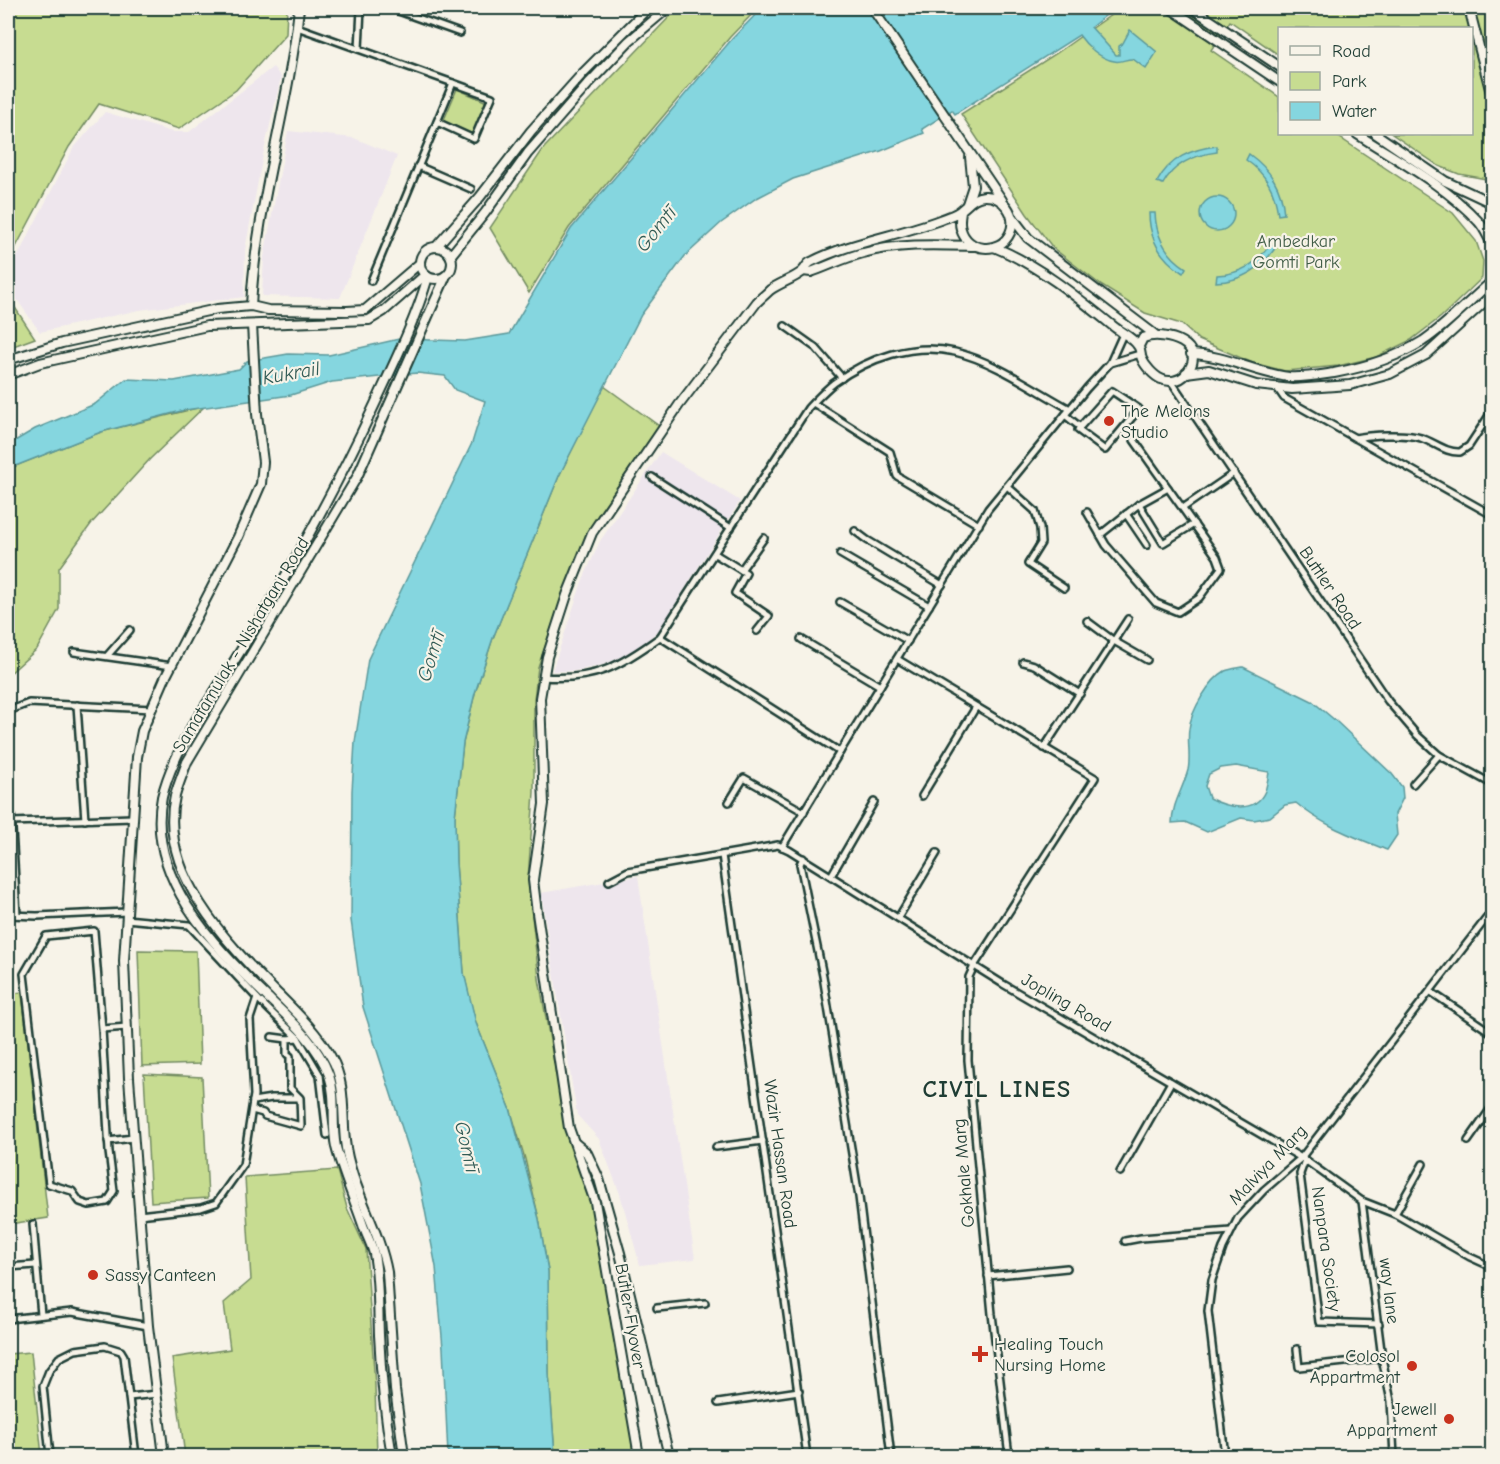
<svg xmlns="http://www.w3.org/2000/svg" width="1500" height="1464" viewBox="0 0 1500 1464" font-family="'Comic Neue',sans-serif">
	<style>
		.built { fill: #eee6ed }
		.green { fill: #c7dc91; stroke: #738c62; stroke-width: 1.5 }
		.water { fill: #85d6df; stroke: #5c999b; stroke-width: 1.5; fill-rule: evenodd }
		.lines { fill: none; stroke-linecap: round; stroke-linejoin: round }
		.street-casing { stroke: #1f3d34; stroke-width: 10 }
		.secondary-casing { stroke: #1f3d34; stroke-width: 12 }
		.street { stroke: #f7f3e8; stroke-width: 5 }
		.secondary { stroke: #f7f3e8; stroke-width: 8 }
		.poi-dot { fill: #c8321e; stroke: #f7f3e8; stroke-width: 2 }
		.labels { text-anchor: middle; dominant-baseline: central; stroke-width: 4.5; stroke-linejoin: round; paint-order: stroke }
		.park-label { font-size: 18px; fill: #415d47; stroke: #f7f3e8 }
		.poi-label { font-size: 18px; fill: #1f3d34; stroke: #f7f3e8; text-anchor: start }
		.street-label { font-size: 18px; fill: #1f3d34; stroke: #f7f3e8 }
		.water-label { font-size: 20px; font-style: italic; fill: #335c56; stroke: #f7f3e8 }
		.district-label { font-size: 24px; font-weight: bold; letter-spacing: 1.5px; fill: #1f3d34; stroke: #f7f3e8 }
	</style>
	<rect width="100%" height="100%" fill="#f7f3e8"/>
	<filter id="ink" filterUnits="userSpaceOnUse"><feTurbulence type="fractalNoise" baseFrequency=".0167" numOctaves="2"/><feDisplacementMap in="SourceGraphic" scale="12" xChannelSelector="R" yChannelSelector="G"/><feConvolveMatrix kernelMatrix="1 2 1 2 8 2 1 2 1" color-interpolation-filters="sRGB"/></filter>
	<g filter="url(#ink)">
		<!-- built -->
		<g class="built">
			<polygon points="273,67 281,77 263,155 245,250 244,297 139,310 40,332 8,287 8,275 73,149 105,112 172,132 189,132"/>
			<polygon points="288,131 354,138 397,156 340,298 262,296 264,257"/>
			<polygon points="661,452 740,501 659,630 637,649 606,664 575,671 552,671 582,582 600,541"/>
			<polygon points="638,876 695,1259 640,1265 620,1194 599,1139 577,1115 541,893"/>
		</g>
		<!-- green -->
		<g class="green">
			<polygon points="8,8 287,8 286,34 236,90 179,129 99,104 69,147 8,262"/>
			<polygon points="678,8 758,8 730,37 569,228 529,293 490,228 544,148"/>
			<polygon points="1121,8 1492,8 1492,180 1459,174 1439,166 1392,134 1472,134 1472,28 1280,28 1279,55 1230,21 1211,50 1279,97 1280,134 1334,134 1453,213 1476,241 1483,261 1482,278 1441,317 1411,340 1376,357 1338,366 1285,371 1253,363 1199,340 1181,324 1145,313 1102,286 1053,248 1027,214 961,114 1057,53"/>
			<polygon points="457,89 487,102 473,134 443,122"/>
			<polygon points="8,297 35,338 8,348"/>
			<polygon points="604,386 659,426 598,515 587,535 564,592 538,667 534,699 534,792 528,880 539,979 567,1135 591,1198 640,1456 555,1456 549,1374 548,1271 539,1219 525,1159 510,1108 476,1023 469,997 464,973 456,863 455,817 463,743 475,693 493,638 559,476"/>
			<polygon points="205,406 150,459 91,524 59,568 59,609 37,649 8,675 8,469 101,432"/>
			<polygon points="138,950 196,951 200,1064 142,1066"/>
			<polygon points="22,992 48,1218 10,1224 8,1221 8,994"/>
			<polygon points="144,1074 202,1077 208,1198 151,1202"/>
			<polygon points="337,1170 347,1208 366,1249 375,1386 377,1456 185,1456 172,1358 230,1349 224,1303 251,1280 245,1177"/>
			<polygon points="31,1352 42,1456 8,1456 8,1354"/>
		</g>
		<!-- water -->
		<g class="water">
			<path d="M 762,8 L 1115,8 L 1091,27 L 1116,55 L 1119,55 L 1119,46 L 1123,43 L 1130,30 L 1157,52 L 1146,69 L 1133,59 C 1127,58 1121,63 1114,61 C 1100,59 1086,45 1079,35 L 955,114 L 952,110 L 922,129 L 924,133 L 881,151 L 793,179 L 755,199 L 721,223 L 685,256 L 641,315 L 559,476 L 493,638 L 475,693 L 463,743 L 455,817 L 456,863 L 464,973 L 476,1023 L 510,1108 L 539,1219 L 548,1271 L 549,1374 L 555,1456 L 448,1456 L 443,1348 L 436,1267 L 420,1184 L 363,1007 L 351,920 L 352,791 L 355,742 L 368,659 L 472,443 L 485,401 L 455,390 L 445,376 L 417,373 L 332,382 L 291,395 L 185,410 L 101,432 L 8,469 L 8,445 L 35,429 L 95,404 L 126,379 L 174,381 L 239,369 L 247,361 L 288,354 L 329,355 L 399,339 L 465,341 L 509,334 L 571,229 L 732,39 Z"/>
			<path d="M 1217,146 L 1217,152 C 1194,155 1174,163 1163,184 L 1157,182 C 1170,158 1191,149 1217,146 Z"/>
			<path d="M 1249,154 C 1271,170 1282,188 1284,214 L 1278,215 C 1275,190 1266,174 1246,160 Z"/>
			<circle cx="1217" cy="214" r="17"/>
			<path d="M 1149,213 L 1155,213 C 1156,237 1166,255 1186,268 L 1183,273 C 1161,259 1149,239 1149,213 Z"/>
			<path d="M 1270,244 L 1276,247 C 1262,268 1242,281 1216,282 L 1217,275 C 1241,274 1257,264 1270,244 Z"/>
			<path d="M 1243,667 L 1312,701 L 1337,722 L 1392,774 L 1402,787 L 1403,798 L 1395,814 L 1397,835 L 1387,850 C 1355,837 1323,826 1296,803 L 1285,805 L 1270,817 L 1254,820 L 1241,818 L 1207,832 L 1185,822 L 1172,823 C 1172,804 1183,789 1188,770 C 1191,757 1187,742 1189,729 C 1191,711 1209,680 1225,671 C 1230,669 1238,668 1243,667 ZM 1236,766 L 1269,772 C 1268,778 1267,785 1265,791 C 1255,815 1226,807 1209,798 L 1205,786 L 1209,774 L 1221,768 Z"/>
		</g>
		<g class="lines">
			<!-- street casing -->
			<g class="street-casing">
				<g id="street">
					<polyline points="390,8 460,33"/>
					<polyline points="297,27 492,97 474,139 437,122"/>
					<polyline points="359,49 361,8"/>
					<polyline points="418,166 471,189"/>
					<polyline points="371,281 453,83"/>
					<polyline points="785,326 816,348 842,378"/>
					<polyline points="1110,363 1140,354"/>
					<polyline points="1171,381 1388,701 1417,735 1439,755 1492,784"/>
					<polyline points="1277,388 1284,398 1492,515"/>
					<polyline points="813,403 890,452 897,476 979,525"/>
					<polyline points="1065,415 1080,427 1078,430 1105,450 1139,409 1112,391 1080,427"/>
					<path d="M 1355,438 C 1369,435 1407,433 1421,438 C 1434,442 1446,453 1460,452 L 1469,446 L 1492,411"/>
					<polyline points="652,477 731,528"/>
					<polyline points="1007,486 1035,511 1040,528 1041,543 1028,564 1064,588"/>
					<polyline points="1139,504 1163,543 1194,524"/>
					<polyline points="1183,508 1234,473"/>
					<polyline points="1087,512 1106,545 1156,603 1178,612 1199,598 1221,568 1217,557 1134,440"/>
					<polyline points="1126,514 1147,545"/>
					<polyline points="855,531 867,540 942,585"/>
					<polyline points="1100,535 1139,504 1168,488"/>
					<polyline points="715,554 746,573 735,593 769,616 757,631"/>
					<polyline points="840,554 929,606"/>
					<polyline points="741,570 764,538"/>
					<polyline points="840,602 908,641"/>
					<polyline points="1087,621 1114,641 1147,660"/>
					<polyline points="660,637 840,752"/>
					<polyline points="801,639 880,686"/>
					<polyline points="74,652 172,666"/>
					<polyline points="107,656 130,630"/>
					<polyline points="897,659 1095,778 974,966 969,977 968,1060 992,1314 1009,1456"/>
					<polyline points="1023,662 1034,665 1080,694"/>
					<path d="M 543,677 C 595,681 620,666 660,637 L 808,408 C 816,400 825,390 834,383 C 868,358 913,342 955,352 C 994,361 1035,390 1070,409"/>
					<polyline points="77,705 85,820"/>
					<polyline points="8,711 29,703 152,709"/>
					<polyline points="1044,748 1128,619"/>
					<polyline points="8,760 17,915"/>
					<polyline points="1413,784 1439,755"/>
					<polyline points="922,796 976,707"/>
					<polyline points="729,802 744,778 804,812"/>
					<polyline points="11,822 133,818"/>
					<polyline points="782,847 988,509 1087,388 1110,363 1123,334"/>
					<polyline points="722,855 807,1456"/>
					<polyline points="803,858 800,864 823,976 859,1197 891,1456"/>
					<polyline points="831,876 874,802"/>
					<polyline points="609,881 628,871 778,845 789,850 1003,984 1305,1160 1362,1201 1395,1214 1470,1257 1492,1267"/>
					<polyline points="8,915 37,916 127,912"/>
					<polyline points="898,918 937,853"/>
					<polyline points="126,919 189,925 257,998 298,1038 320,1075 327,1135"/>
					<polyline points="1431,992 1492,1033"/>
					<polyline points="102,1029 109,1152 114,1191 107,1202 89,1205 80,1202 72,1191 49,1184 24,974 46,936 94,931 102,1029 127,1027"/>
					<polyline points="272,1037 287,1039"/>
					<polyline points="253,1101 272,1098 299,1098"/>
					<polyline points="252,1110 263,1113 265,1116 301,1126 300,1098 290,1088 290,1056 287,1054 287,1039 298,1038"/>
					<polyline points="108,1141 133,1138"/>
					<polyline points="1468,1141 1492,1107"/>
					<polyline points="716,1147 763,1141"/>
					<polyline points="1305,1160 1300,1174 1319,1322 1379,1324"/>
					<polyline points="1120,1172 1171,1082"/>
					<polyline points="1362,1201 1382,1358 1391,1401 1394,1456"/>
					<polyline points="1395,1214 1423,1164"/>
					<polyline points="139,1215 201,1208 216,1203 243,1165 254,1095 250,1019 257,998"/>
					<polyline points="33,1224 41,1315"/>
					<polyline points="1125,1241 1141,1238 1231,1231"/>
					<polyline points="8,1267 36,1265"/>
					<polyline points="988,1276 1067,1268"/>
					<polyline points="657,1308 705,1303"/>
					<polyline points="8,1319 72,1312 148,1326"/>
					<polyline points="1297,1349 1299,1367 1382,1358"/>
					<polyline points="129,1397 157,1394"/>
					<polyline points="718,1403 799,1391"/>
					<polyline points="50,1456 43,1386 49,1371 59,1358 75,1350 105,1346 121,1351 124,1356 136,1456"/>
					<polyline points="1225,1456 1208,1311 1212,1280 1223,1248 1238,1218 1264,1190 1301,1158 1492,911"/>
				</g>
			</g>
			<!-- secondary casing -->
			<g class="secondary-casing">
				<g id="secondary">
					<polyline points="872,8 1002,200"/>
					<polyline points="1170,8 1280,82"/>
					<polyline points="1192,8 1280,67"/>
					<polyline points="1469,8 1492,97"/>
					<path d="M 1357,134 C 1397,160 1445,185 1478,221 C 1484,227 1488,237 1492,244"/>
					<polyline points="1376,134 1445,181 1492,203"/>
					<polyline points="967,204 973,186 970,157"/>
					<polyline points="1012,217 1028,238 1154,334"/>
					<circle cx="436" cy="263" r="16"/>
					<polyline points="436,247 480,197 531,131 583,73 648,8"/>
					<path d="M 994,247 C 1038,265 1076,296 1113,326 C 1120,332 1134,338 1138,346 C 1141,349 1140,355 1142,359 C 1145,366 1154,376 1161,379 C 1169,383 1180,381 1186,374 C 1210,345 1165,330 1143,338 L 1139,346"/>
					<polyline points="451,255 485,213 528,153 590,82 629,41 668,8"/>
					<path d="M 803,271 L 811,272 C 828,266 846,257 863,253 C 899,243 938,245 974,246"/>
					<path d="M 251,306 C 256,205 289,108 299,8"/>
					<path d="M 1191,354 C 1225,355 1255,373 1289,377 C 1303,378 1320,375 1334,373 C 1366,367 1396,358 1423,341 C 1447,325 1468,302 1489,284 L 1492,278"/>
					<polyline points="8,360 62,343 217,309 251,306 268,310 347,311 365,310 420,263"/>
					<polyline points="1186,373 1209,370 1256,385 1292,389 1350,385 1390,374 1426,355 1492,295"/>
					<polyline points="8,375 40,363 207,326 369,320 384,311 425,275"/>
					<polyline points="575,1143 587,1153 599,1179 620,1253 669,1456"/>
					<polyline points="164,1456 148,1326 129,1078 124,961 137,757 142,731 165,678 238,537 261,484 263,462 257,414 252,325"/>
					<path d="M 392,1456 C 385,1416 381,1376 379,1335 C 378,1308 379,1280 374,1254 C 372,1245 367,1236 364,1228 C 355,1201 343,1174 336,1147 C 331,1123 337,1098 329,1075 C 317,1042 288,1017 264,994 C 212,944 146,876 162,797 C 168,772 180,749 192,726 C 261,623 323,516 375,404 C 394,363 415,321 428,277"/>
					<path d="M 404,1456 L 395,1390 L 387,1272 C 379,1227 350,1186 345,1141 C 342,1113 346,1082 331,1057 C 317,1032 295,1011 275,991 C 227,943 157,871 175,796 C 178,785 183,773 187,762 L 357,477 L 445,278"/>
					<path d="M 639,1456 L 595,1202 L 569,1128 L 537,913 L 533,880 L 544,804 L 540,698 L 547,657 L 567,595 L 592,533 L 679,405 L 757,302 C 761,298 766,294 770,290 C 780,283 793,279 802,272 C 806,269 806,264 811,262 C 853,241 902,235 945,218 C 950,216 957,214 961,210 C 969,204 973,197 984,196 C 1003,195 1018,215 1010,233 C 1000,255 967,252 961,229 C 959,223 960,217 961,211"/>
				</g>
			</g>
			<!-- street -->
			<use href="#street" class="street"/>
			<!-- secondary -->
			<use href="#secondary" class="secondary"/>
		</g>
	</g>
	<!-- markers -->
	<g class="poi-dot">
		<circle cx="1109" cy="421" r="6"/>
		<circle cx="93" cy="1275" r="6"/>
		<path d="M977 1345h6v6h6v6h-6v6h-6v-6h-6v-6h6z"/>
		<circle cx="1412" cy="1366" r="6"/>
		<circle cx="1449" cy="1419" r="6"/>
	</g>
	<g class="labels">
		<!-- park labels -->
		<g class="park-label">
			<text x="1296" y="241">Ambedkar<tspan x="1296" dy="21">Gomti Park</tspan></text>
		</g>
		<!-- poi labels -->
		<g class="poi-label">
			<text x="1121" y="411">The Melons<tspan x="1121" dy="21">Studio</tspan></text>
			<text x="105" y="1275">Sassy Canteen</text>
			<text x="994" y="1344">Healing Touch<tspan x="994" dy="21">Nursing Home</tspan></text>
			<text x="1400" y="1356" text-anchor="end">Colosol<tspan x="1400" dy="21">Appartment</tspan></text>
			<text x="1437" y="1409" text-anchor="end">Jewell<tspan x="1437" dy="21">Appartment</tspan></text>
		</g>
		<!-- street labels -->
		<g class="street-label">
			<text transform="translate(1330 588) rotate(56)">Buttler Road</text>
			<text transform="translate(241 645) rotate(-59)">Samatamulak - Nishatganj Road</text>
			<text transform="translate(1066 1003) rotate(30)">Jopling Road</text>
			<text transform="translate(780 1154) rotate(82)">Wazir Hassan Road</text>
			<text transform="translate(1268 1165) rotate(-46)">Malviya Marg</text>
			<text transform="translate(964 1173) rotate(-95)">Gokhale Marg</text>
			<text transform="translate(1326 1249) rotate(82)">Nanpara Society</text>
			<text transform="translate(1389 1291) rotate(83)">way lane</text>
			<text transform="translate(630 1316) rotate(80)">Butler Flyover</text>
		</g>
		<!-- water labels -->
		<g class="water-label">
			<text transform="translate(656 229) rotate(-51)">Gomtī</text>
			<text transform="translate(291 373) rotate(-10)">Kukrail</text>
			<text transform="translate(431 656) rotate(-73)">Gomtī</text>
			<text transform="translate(467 1147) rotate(77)">Gomtī</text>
		</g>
		<!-- district labels -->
		<g class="district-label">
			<text x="997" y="1089">CIVIL LINES</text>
		</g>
	</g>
	<!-- margin -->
	<rect width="1500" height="1464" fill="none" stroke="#f7f3e8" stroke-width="30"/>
	<rect x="15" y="15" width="1470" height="1434" fill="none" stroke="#1f3d34" stroke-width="2" filter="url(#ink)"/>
	<!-- legend -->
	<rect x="1278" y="27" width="195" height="108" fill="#f7f3e8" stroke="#a1aaa0" stroke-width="1.5"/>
	<rect x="1290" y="46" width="30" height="9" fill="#f7f3e8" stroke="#a1aaa0" stroke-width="1.5"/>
	<text x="1332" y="57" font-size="18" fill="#1f3d34">Road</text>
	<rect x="1290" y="72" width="30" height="18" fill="#c7dc91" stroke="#a1aaa0" stroke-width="1.5"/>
	<text x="1332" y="87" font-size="18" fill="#1f3d34">Park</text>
	<rect x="1290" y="102" width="30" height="18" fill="#85d6df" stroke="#a1aaa0" stroke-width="1.5"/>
	<text x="1332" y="117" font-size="18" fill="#1f3d34">Water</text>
</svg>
